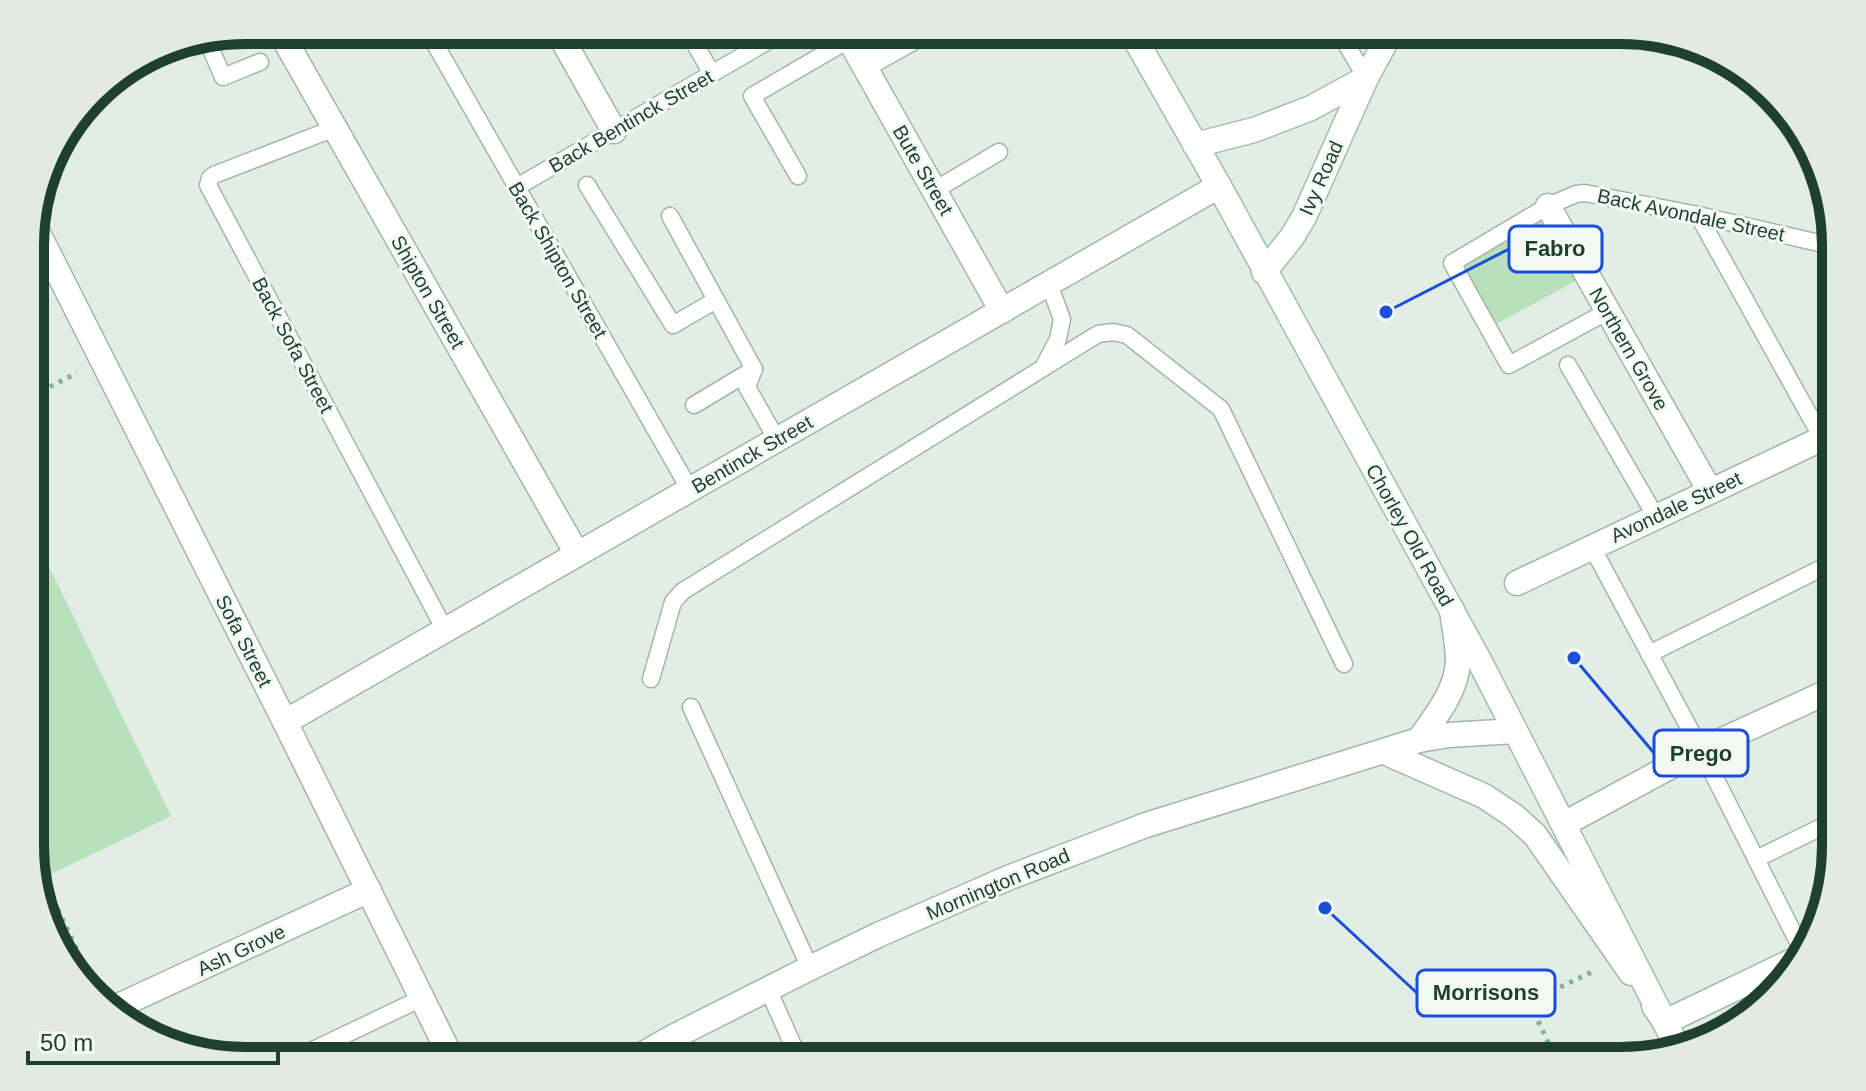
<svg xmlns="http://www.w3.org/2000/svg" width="1866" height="1091" viewBox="0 0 1866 1091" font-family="Helvetica,sans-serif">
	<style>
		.green { fill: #b7e0bb }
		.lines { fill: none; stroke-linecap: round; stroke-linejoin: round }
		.lane-casing { stroke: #a3b5ab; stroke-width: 19 }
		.street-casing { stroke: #a3b5ab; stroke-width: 27 }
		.secondary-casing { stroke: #a1bdae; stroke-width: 27 }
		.path { stroke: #7eb499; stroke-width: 5; stroke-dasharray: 4 6; stroke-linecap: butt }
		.lane { stroke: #fff; stroke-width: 16 }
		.street { stroke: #fff; stroke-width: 24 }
		.secondary { stroke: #fff; stroke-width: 24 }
		.labels { text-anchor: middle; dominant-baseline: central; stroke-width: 6; stroke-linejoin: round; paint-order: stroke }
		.street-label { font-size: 20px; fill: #1f3f31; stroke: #f2f9f4 }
		.rim { fill: none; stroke: #1f3f31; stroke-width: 10 }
		.leader { fill: none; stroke: #1d4ed8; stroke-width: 3 }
		.callout-dot { fill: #1d4ed8; stroke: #f2f9f4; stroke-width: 3 }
		.callout { fill: #f2f9f4; stroke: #1d4ed8; stroke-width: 3 }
		.callout-label { font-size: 22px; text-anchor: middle; font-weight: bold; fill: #1f3f31 }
	</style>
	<rect width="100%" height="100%" fill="#e1ede5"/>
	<!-- green -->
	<g class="green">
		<polygon points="1548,206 1586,275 1489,328 1452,263"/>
		<polygon points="32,532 171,816 43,878 34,880 32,874"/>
	</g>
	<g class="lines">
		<!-- lane casing -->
		<g class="lane-casing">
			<g id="lane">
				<polyline points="427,30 690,490"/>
				<polyline points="687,30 712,74"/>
				<polyline points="1338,30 1366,78"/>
				<polyline points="206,38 223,77 260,62"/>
				<polyline points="335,128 214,175 210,178 208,185 445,630"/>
				<polyline points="798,176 752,96 850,39"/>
				<polyline points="587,185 673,325 716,300"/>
				<polyline points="517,187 787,30"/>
				<polyline points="935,190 999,152"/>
				<polyline points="1698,215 1822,438"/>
				<polyline points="670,216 754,369 747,387 777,440"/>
				<polyline points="1608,311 1509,365 1452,263 1548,206 1576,194 1585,193 1698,215 1836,247"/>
				<polyline points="1568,365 1656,517"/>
				<polyline points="1043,368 1058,339 1062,319 1049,284"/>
				<polyline points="694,405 754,369"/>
				<polyline points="1592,547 1701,750 1805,956"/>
				<polyline points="1649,654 1836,561"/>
				<polyline points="651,679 673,602 683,591 1098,334 1113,332 1127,335 1221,409 1344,664"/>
				<polyline points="691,707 810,968"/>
				<polyline points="1756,859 1836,820"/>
				<polyline points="768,989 800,1061"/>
				<polyline points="290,1061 422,998"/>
			</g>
		</g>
		<!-- street casing -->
		<g class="street-casing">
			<g id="street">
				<polyline points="279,30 577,554"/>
				<polyline points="557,30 614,131"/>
				<polyline points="844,30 1002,311"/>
				<polyline points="864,65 926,30"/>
				<polyline points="1548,206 1710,491"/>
				<polyline points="32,221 285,722 453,1061"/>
				<polyline points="1517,583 1836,432"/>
				<polyline points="285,722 1219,186"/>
				<path d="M 1419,740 C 1435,717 1457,691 1458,661 C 1458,645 1454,627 1452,610"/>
				<polyline points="1384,752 1484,796 1514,816 1535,835 1631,973"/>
				<polyline points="1564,824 1701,750 1836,688"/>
				<polyline points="1654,1006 1665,1022 1807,954"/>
				<polyline points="112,1009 369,890"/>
				<polyline points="631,1061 675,1036 810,968 878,935 1008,878 1146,825 1419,740 1449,735 1515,731"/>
			</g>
		</g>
		<!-- secondary casing -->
		<g class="secondary-casing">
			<g id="secondary">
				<polyline points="1130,30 1219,186 1479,660 1678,1048"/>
				<polyline points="1195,145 1254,130 1311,108 1366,78"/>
				<polyline points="1264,272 1292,237 1304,217 1366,78 1392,30"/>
			</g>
		</g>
		<!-- path -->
		<g class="path">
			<polyline points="32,396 77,373"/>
			<polyline points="32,855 95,988"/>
			<polyline points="1557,1061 1529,1002 1596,970"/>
		</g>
		<!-- lane -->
		<use href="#lane" class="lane"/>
		<!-- street -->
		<use href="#street" class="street"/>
		<!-- secondary -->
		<use href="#secondary" class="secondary"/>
	</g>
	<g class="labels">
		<!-- street labels -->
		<g class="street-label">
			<text transform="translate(631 121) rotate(-30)">Back Bentinck Street</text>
			<text transform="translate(923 170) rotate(60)">Bute Street</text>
			<text transform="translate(1321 178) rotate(-66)">Ivy Road</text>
			<text transform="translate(1691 215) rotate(12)">Back Avondale Street</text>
			<text transform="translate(558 260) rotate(60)">Back Shipton Street</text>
			<text transform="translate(428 292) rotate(60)">Shipton Street</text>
			<text transform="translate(293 345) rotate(62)">Back Sofa Street</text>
			<text transform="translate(1629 349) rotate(60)">Northern Grove</text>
			<text transform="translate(752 454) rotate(-30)">Bentinck Street</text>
			<text transform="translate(1676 507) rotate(-25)">Avondale Street</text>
			<text transform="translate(1410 535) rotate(61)">Chorley Old Road</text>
			<text transform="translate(244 641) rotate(63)">Sofa Street</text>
			<text transform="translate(998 884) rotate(-23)">Mornington Road</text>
			<text transform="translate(241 950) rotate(-25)">Ash Grove</text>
		</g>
	</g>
	<!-- crop -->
	<path d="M0 0H1866V1091H0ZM245 44H1621A201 201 0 0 1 1822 245V846A201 201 0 0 1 1621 1047H245A201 201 0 0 1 44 846V245A201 201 0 0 1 245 44Z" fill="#e1eae4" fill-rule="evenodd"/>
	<path class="rim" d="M245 44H1621A201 201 0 0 1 1822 245V846A201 201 0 0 1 1621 1047H245A201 201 0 0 1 44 846V245A201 201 0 0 1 245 44Z"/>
	<!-- callouts -->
	<path class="leader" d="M1386 312L1509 249M1574 658L1654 753M1325 908L1417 993"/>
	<g class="callout-dot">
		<circle cx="1386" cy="312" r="8"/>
		<circle cx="1574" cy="658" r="8"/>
		<circle cx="1325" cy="908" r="8"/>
	</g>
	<g class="callout">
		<rect x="1509" y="226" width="93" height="46" rx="8"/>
		<rect x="1654" y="730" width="94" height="46" rx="8"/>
		<rect x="1417" y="970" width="138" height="46" rx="8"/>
	</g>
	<g class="callout-label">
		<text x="1555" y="256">Fabro</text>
		<text x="1701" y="761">Prego</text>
		<text x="1486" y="1000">Morrisons</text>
	</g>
	<!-- scale -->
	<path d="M28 1051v12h250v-12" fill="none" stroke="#1f3f31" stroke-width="4"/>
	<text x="40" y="1051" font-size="24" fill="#1f3f31" stroke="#f2f9f4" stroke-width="6" paint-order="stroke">50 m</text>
</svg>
